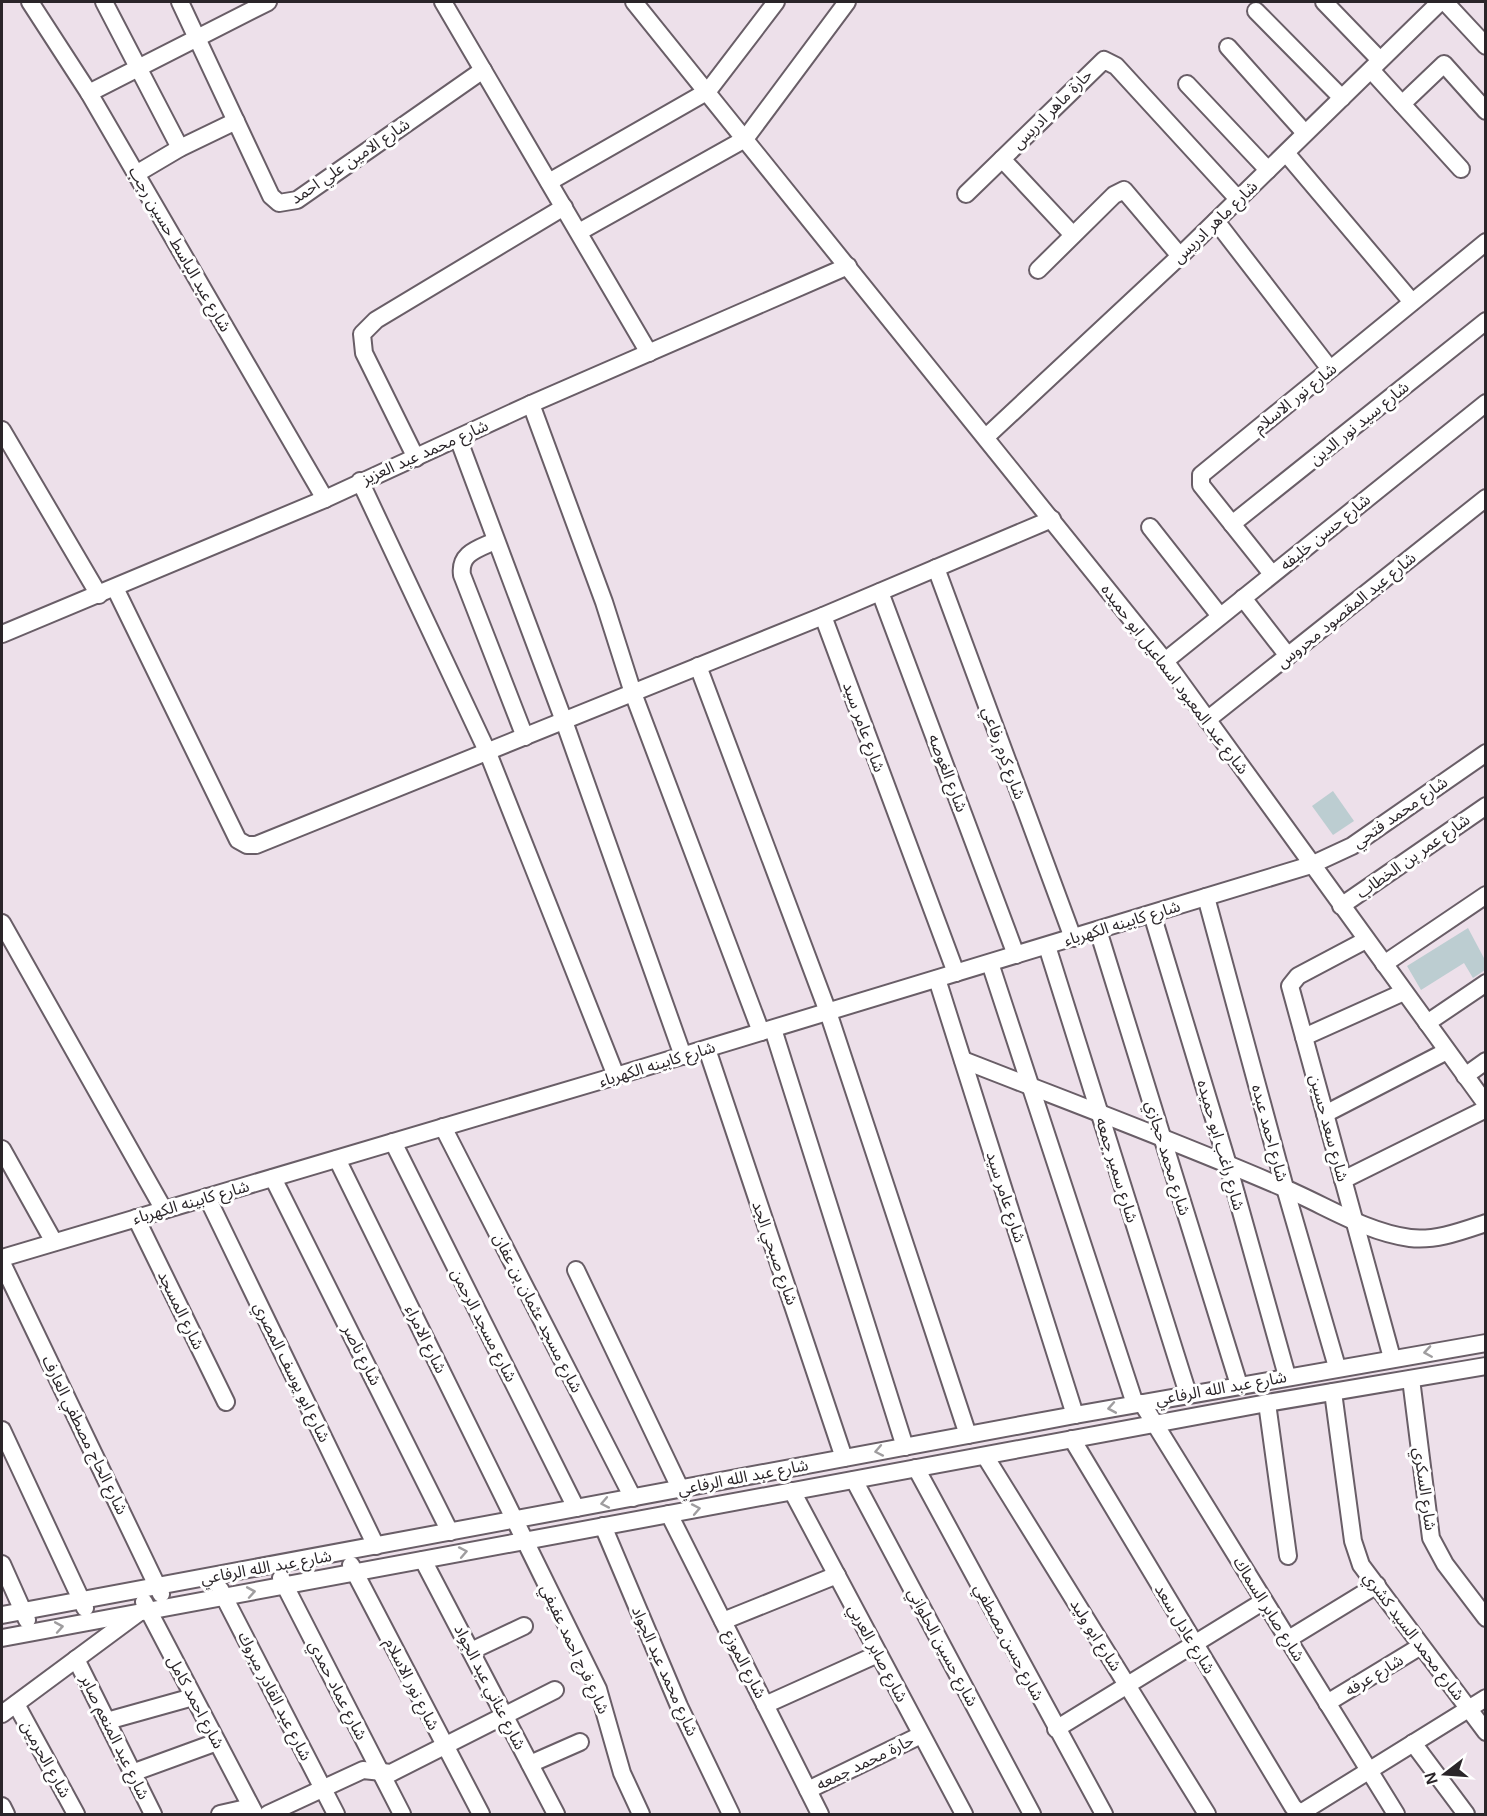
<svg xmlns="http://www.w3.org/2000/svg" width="1487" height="1816" viewBox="0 0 1487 1816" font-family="Arial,'Noto Sans Arabic',sans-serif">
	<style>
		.building { fill: #bccdd1 }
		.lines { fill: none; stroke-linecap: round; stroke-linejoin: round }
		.minor-casing { stroke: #695e67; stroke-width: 20 }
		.minor { stroke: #fff; stroke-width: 16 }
		.oneway { stroke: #9f9d9f }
		.labels { text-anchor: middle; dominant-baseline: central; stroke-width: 6; stroke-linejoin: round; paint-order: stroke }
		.street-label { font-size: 16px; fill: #2a2529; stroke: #fff }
	</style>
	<rect width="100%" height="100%" fill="#ede0ea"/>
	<!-- building -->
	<g class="building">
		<polygon points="1333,791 1354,821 1333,835 1312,806"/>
		<polygon points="1468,928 1485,960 1485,970 1473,978 1464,963 1421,990 1407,966"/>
	</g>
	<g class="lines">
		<!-- minor casing -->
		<g class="minor-casing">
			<g id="minor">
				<polyline points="30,2 89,93 325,499"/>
				<polyline points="104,2 180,148"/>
				<polyline points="180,2 271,196 279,203 297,200 483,70"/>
				<polyline points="443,2 649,353"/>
				<polyline points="634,2 1165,661 1486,1104"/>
				<polyline points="1324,2 1380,60"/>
				<polyline points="1445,2 1486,46"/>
				<polyline points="1256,11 1342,98"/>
				<polyline points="1228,47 1305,133"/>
				<polyline points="1371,70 1461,169"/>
				<polyline points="1187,84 1268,170"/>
				<polyline points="89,93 268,2"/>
				<polyline points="1402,104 1444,64 1486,111"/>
				<polyline points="1286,153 1412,302"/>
				<polyline points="1002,159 1073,235"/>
				<polyline points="136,174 180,148 236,121"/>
				<polyline points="549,182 708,91 776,2"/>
				<polyline points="966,194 1104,60 1116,66 1238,199"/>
				<polyline points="1216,221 1330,369"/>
				<polyline points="579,232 745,139 847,2"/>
				<polyline points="1038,270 1114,195 1124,190 1180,256"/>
				<polyline points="531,404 604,602 633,693 761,1032"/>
				<polyline points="2,430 99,595"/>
				<polyline points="986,437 1180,256 1440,2"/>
				<polyline points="458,438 564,721 683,1056"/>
				<polyline points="416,458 364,353 362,334 376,320 564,207"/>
				<polyline points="360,481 488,753 616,1076"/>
				<polyline points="1232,524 1486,321"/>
				<polyline points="1150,527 1220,616"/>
				<path d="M 495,541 C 478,549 459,553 462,575 L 525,737"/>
				<polyline points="936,568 1073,938"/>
				<polyline points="1272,574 1201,485 1201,475 1486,242"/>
				<polyline points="115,588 238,840 247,845 256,845 823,616 1052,519"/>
				<polyline points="880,592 1016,955"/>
				<polyline points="1243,598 1288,656"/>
				<polyline points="823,616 956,973"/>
				<polyline points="2,634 325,499 531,404 848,266"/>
				<polyline points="1165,661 1486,403"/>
				<polyline points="698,666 828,1012 968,1435"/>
				<polyline points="1207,720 1486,498"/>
				<polyline points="1206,897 1285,1188 1337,1367"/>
				<polyline points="1341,906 1486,806"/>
				<polyline points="1152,914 1228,1165 1287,1376"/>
				<polyline points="2,923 164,1210"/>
				<polyline points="1098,930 1239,1385"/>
				<polyline points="1366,940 1298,976 1290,986 1392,1358"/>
				<polyline points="1047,946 1188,1394"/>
				<polyline points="990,963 1135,1404"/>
				<polyline points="1384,964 1486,895"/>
				<polyline points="937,979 1075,1415"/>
				<polyline points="1427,1023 1486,983"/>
				<polyline points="773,1029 905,1447"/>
				<polyline points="1304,1037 1404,992"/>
				<polyline points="707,1049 844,1458"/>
				<path d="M 963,1060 C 1070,1102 1178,1142 1284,1188 C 1325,1205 1365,1232 1410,1238 C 1436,1241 1462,1231 1486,1223"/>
				<polyline points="1465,1076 1486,1061"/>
				<polyline points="1325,1114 1447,1051"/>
				<polyline points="443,1127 633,1498"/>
				<polyline points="393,1142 576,1508"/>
				<polyline points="2,1149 54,1242"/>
				<polyline points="337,1159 598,1689 622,1773 641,1814"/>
				<polyline points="273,1178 450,1532"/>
				<polyline points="1343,1180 1486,1109"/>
				<polyline points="207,1197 376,1546"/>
				<polyline points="136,1218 226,1402"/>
				<polyline points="2,1258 616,1076 1311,865 1352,846 1486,753"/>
				<polyline points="2,1263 161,1594"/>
				<polyline points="576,1270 680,1488"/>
				<polyline points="1411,1379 1431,1538 1445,1564 1486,1618"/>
				<polyline points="1333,1392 1353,1541 1361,1565 1486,1732"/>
				<polyline points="1142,1403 1396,1814"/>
				<polyline points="1267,1403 1288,1556"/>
				<polyline points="2,1430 85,1608"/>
				<polyline points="1072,1439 1293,1807 1301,1814"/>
				<polyline points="985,1456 1207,1814"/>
				<polyline points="916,1468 1104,1814"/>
				<polyline points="854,1480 1032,1814"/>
				<polyline points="792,1491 964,1814"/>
				<polyline points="669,1514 820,1814"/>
				<polyline points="603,1526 679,1706 731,1814"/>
				<polyline points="423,1560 556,1814"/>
				<polyline points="2,1564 27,1620"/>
				<polyline points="351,1565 481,1814"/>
				<polyline points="281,1578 402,1814"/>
				<polyline points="220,1589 336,1814"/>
				<polyline points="144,1602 255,1814"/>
				<polyline points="2,1615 1075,1415 1486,1343"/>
				<polyline points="723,1621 837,1575"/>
				<polyline points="2,1638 1267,1403 1486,1366"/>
				<polyline points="1287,1640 1377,1585"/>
				<polyline points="471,1651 524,1626"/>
				<polyline points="76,1659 153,1814"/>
				<polyline points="1327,1703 1421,1646"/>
				<polyline points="16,1704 76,1814"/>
				<polyline points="765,1705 878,1654"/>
				<polyline points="2,1714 137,1614"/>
				<polyline points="107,1721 193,1697"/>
				<polyline points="1056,1729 1264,1601"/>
				<polyline points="1413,1743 1466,1814"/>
				<polyline points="530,1764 580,1742"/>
				<polyline points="132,1773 217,1742"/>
				<polyline points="808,1790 921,1735"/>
				<polyline points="2,1806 6,1814"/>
				<polyline points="220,1814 251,1807"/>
				<polyline points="268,1814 363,1770 391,1773 555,1690"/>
				<polyline points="1299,1814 1486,1698"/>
			</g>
		</g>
		<!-- minor -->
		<use href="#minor" class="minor"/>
	</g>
	<!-- one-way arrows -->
	<defs><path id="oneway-chevron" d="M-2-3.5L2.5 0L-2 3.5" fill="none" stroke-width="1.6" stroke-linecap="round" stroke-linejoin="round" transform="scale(1.5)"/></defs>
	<g class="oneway">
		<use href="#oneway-chevron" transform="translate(1428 1352) rotate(171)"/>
		<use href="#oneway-chevron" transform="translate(1112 1408) rotate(170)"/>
		<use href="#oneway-chevron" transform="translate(879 1451) rotate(169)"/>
		<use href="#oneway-chevron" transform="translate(605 1503) rotate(169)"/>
		<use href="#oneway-chevron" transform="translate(696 1509) rotate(-11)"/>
		<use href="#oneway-chevron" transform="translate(463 1552) rotate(-11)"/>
		<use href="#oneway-chevron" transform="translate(251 1592) rotate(-10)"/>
		<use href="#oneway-chevron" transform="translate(59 1627) rotate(-10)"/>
	</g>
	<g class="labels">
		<!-- street labels -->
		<g class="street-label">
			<text transform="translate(1052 109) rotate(-45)">حارة ماهر ادريس</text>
			<text transform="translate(350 161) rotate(-34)">شارع الامين علي احمد</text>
			<text transform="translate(1215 222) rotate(-44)">شارع ماهر ادريس</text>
			<text transform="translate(180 249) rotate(60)">شارع عبد الباسط حسين رجب</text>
			<text transform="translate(1295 398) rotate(-39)">شارع نور الاسلام</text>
			<text transform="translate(1359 423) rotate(-39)">شارع سيد نور الدين</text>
			<text transform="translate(425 452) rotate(-24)">شارع محمد عبد العزيز</text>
			<text transform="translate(1325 532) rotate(-39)">شارع حسن خليفه</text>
			<text transform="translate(1346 610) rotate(-39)">شارع عبد المقصود محروس</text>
			<text transform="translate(1175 679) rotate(53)">شارع عبد المعبود اسماعيل ابو حميده</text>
			<text transform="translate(864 727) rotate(70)">شارع عامر سيد</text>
			<text transform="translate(1004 753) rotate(70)">شارع كرم رفاعي</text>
			<text transform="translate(948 773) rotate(69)">شارع الغوصه</text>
			<text transform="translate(1400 812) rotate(-35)">شارع محمد فتحي</text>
			<text transform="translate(1413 856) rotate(-35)">شارع عمر بن الخطاب</text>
			<text transform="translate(1122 923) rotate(-17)">شارع كابينه الكهرباء</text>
			<text transform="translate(657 1064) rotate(-17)">شارع كابينه الكهرباء</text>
			<text transform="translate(1329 1128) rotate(75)">شارع سعد حسين</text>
			<text transform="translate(1270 1133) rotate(75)">شارع احمد عبده</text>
			<text transform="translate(1221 1145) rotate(74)">شارع راغب ابو حميده</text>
			<text transform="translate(1168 1158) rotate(73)">شارع محمد حجازي</text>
			<text transform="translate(1117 1170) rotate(73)">شارع سمير جمعه</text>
			<text transform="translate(1006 1197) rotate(72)">شارع عامر سيد</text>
			<text transform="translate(191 1202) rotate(-16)">شارع كابينه الكهرباء</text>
			<text transform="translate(775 1253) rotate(71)">شارع صبحي الجد</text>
			<text transform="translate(181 1310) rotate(64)">شارع المسجد</text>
			<text transform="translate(538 1313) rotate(63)">شارع مسجد عثمان بن عفان</text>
			<text transform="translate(484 1325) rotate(63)">شارع مسجد الرحمن</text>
			<text transform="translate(426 1339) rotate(64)">شارع الامراء</text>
			<text transform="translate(362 1355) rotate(63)">شارع ناصر</text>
			<text transform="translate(292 1372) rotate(64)">شارع ابو يوسف المصري</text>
			<text transform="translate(1221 1388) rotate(-10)">شارع عبد الله الرفاعي</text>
			<text transform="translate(85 1435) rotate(64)">شارع الحاج مصطفي العارف</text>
			<text transform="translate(743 1477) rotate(-11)">شارع عبد الله الرفاعي</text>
			<text transform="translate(1425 1489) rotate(82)">شارع السكري</text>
			<text transform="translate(266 1567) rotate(-10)">شارع عبد الله الرفاعي</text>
			<text transform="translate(1269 1609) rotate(58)">شارع صابر السماك</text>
			<text transform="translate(1185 1629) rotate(59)">شارع عادل سعد</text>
			<text transform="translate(1096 1635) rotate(58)">شارع ابو وليد</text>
			<text transform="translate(1414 1636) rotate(53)">شارع محمد السيد كشري</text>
			<text transform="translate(1009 1642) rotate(62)">شارع حسن مصطفي</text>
			<text transform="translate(943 1647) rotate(62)">شارع حسين الحلواني</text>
			<text transform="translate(575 1649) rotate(65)">شارع فرج احمد عفيفي</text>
			<text transform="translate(878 1653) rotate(62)">شارع صابر العربي</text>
			<text transform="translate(745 1664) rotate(63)">شارع الموزع</text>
			<text transform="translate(665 1671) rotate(66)">شارع محمد عبد الجواد</text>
			<text transform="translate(1374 1675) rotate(-31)">شارع عرفه</text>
			<text transform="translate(412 1684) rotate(63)">شارع نور الاسلام</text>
			<text transform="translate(490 1687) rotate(63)">شارع عناني عبد الجواد</text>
			<text transform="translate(338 1690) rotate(63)">شارع عماد حمدي</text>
			<text transform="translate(275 1696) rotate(63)">شارع عبد القادر مبروك</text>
			<text transform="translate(196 1702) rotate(62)">شارع احمد كامل</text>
			<text transform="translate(115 1737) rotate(64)">شارع عبد المنعم صابر</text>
			<text transform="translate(46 1759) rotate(61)">شارع الحرمين</text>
			<text transform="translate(865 1762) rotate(-26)">حارة محمد جمعه</text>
		</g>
	</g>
	<!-- border -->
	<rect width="1487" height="1816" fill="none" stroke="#2a2529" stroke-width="6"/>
	<!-- north arrow -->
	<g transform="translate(1445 1774) rotate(253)" stroke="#ffffff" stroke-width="4.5" paint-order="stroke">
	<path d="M0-4.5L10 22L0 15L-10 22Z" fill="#2a2529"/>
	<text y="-9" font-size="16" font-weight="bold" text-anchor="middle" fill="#2a2529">N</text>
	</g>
</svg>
